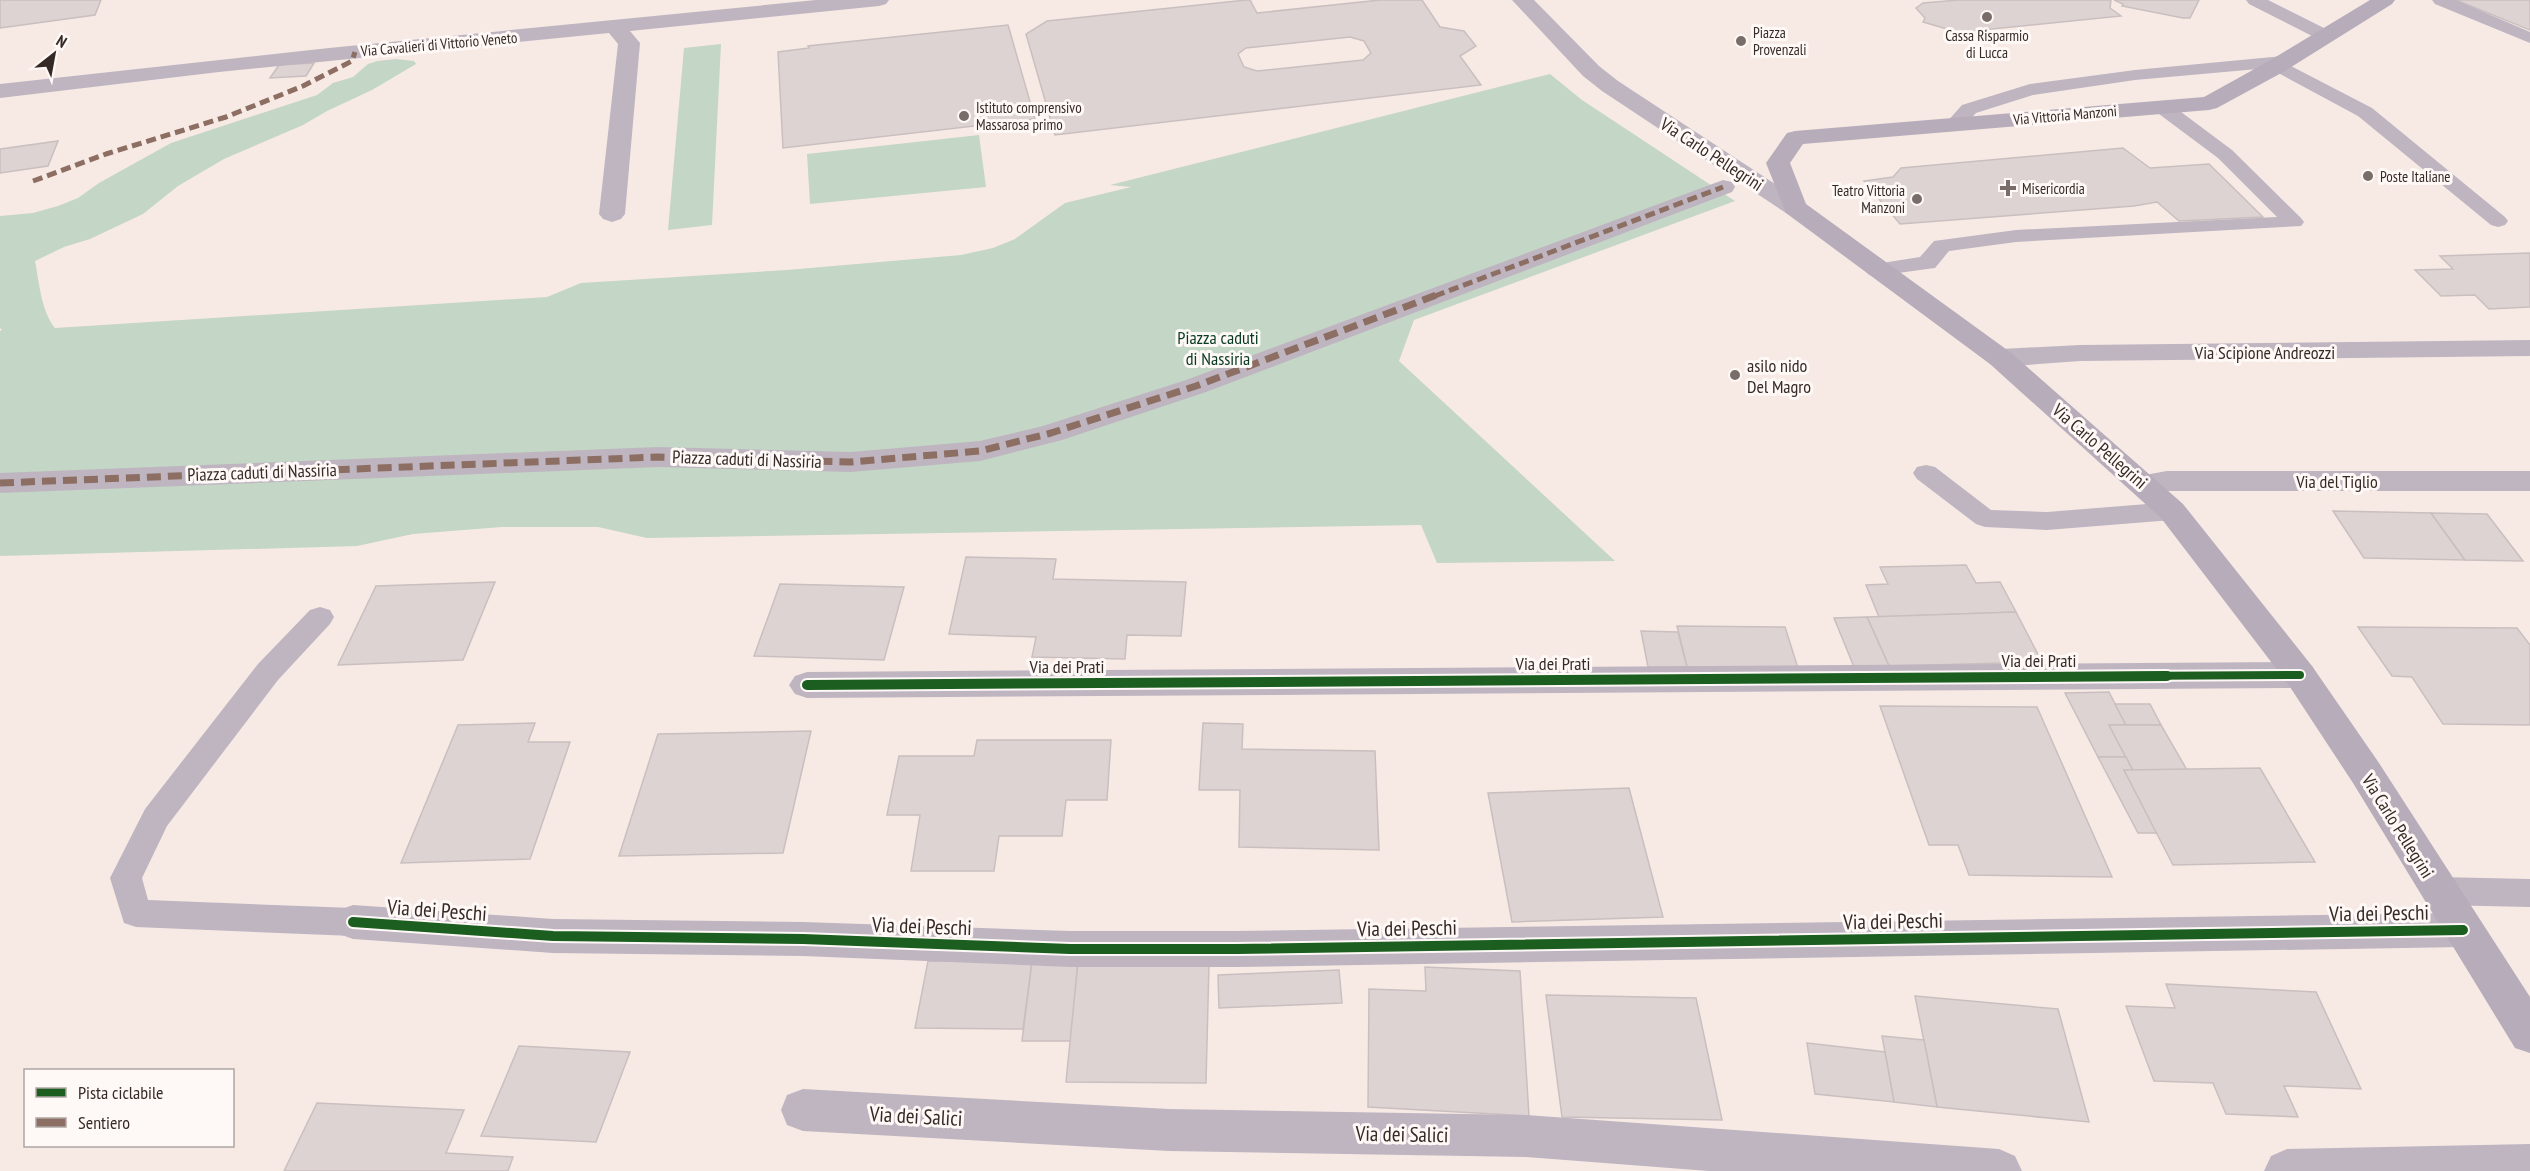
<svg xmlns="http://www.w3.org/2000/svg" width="2530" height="1171" viewBox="0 0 2530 1171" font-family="'PT Sans Narrow',sans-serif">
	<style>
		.green { fill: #c4d6c5 }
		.building { fill: #ded3d3; stroke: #cabfbf; stroke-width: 1.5; fill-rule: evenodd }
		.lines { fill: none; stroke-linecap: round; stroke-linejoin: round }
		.lane { fill: #beb5c0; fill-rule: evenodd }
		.street { fill: #beb5c0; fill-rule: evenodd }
		.primary { fill: #b7acb9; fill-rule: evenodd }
		.quiet-far1 { stroke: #8d6e63; stroke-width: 5; stroke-dasharray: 10 5; stroke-linecap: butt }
		.quiet { stroke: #8d6e63; stroke-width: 7; stroke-dasharray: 14 7; stroke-linecap: butt }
		.cycleway-far1-casing { stroke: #fef9f6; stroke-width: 12 }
		.cycleway-casing { stroke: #fef9f6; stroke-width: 14 }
		.cycleway-far1 { stroke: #1b5e20; stroke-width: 8 }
		.cycleway { stroke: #1b5e20; stroke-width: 10 }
		.poi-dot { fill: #796d69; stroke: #fef9f6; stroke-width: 2 }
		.labels { text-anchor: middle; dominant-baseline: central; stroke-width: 6; stroke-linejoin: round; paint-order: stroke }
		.far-poi-label { font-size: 15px; fill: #352a26; stroke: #fef9f6; text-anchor: start }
		.far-street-label { font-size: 15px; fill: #352a26; stroke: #fef9f6 }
		.street-label { font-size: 18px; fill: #352a26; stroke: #fef9f6 }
		.park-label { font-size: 18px; fill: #073a21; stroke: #fef9f6 }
		.poi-label { font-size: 18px; fill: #352a26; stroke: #fef9f6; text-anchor: start }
		.near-street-label { font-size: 21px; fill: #352a26; stroke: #fef9f6 }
	</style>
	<rect width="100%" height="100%" fill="#f7eae5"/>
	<!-- green -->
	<g class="green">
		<polygon points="721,44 712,225 668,230 684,48"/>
		<path d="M 396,59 L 414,61 L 416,64 L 372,90 L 327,111 L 303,125 L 224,159 L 178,186 L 143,214 L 90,239 L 64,247 L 35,261 C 39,281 41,311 55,328 L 547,297 L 581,283 L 787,270 L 961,255 L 993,248 L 1015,239 L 1065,203 L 1131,187 L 1110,185 L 1550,74 L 1582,100 L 1735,201 L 1414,320 L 1399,361 L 1615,561 L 1437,563 L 1421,525 L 647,538 L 598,527 L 502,527 L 413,534 L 357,546 L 0,556 L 0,331 L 2,330 L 0,328 L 0,216 L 33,213 L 58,206 L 78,198 L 99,183 L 171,143 L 317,95 L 333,83 L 353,77 L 368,64 L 377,61 Z"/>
		<polygon points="979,135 986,187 810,204 807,154"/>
	</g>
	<!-- building -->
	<g class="building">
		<polygon points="0,0 101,0 95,15 0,28"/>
		<path d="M 1246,0 L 1250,0 L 1257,13 L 1380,0 L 1422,0 L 1440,27 L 1464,31 L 1476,46 L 1460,56 L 1481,85 L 1055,135 L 1026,34 L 1047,21 ZM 1350,37 L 1364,41 L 1371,53 L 1363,60 L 1257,71 L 1244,67 L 1238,54 L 1246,48 Z"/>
		<polygon points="1958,0 2111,0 2110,8 2121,16 1952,33 1947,29 1923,22 1925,18 1916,8 1923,3"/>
		<polygon points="2114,0 2199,0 2190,18 2183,18 2122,6 2123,4"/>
		<polygon points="2456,0 2530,0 2530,30"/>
		<polygon points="1008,25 1035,119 783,148 778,52 809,48 808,46"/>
		<polygon points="314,63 306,76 270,78 279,65"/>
		<polygon points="58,141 48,166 0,173 0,149"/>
		<polygon points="2123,148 2150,168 2209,164 2263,217 2179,221 2157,202 2134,206 1900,224 1864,181 1893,177 1901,168"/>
		<polygon points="2530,253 2530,307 2489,309 2475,295 2441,296 2415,270 2453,269 2440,256"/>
		<polygon points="2333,511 2431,513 2465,560 2364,558"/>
		<polygon points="2431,513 2487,514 2523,561 2465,560"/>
		<polygon points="966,557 1056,559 1053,579 1186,582 1181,636 1127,635 1125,659 1032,657 1036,637 949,634"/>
		<polygon points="1966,565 1976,583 2000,582 2016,612 1879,617 1866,585 1888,584 1880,567"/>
		<polygon points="495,582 463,660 338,665 376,586"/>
		<polygon points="780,584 904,587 884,660 754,656"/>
		<polygon points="2016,612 2042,662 1889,666 1867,617"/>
		<polygon points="1867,617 1889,666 1854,667 1834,618"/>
		<polygon points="1677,626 1785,627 1798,668 1687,667"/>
		<polygon points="2358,627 2517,628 2530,645 2530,725 2443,724 2412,677 2392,676"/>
		<polygon points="1641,631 1678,632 1687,667 1648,667"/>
		<polygon points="2109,692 2126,725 2109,725 2126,757 2098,757 2065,693"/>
		<polygon points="2115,704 2150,704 2161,725 2126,725"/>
		<polygon points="1880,706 2037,707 2112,877 1969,875 1958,845 1929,845"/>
		<polygon points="535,723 528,742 570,742 530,859 401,863 458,725"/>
		<polygon points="1203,723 1243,724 1242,749 1375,751 1379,850 1239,847 1240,790 1199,790"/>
		<polygon points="2109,725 2161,725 2187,770 2133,771"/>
		<polygon points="811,731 783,853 619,856 658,734"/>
		<polygon points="977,740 1111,740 1107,800 1066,800 1062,836 999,836 994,871 911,871 920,815 887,815 899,756 974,756"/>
		<polygon points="2098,757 2126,757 2133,771 2124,770 2157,833 2138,833"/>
		<polygon points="2260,768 2315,862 2173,865 2124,770"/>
		<polygon points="1629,788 1663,917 1512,922 1488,793"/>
		<polygon points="928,961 1032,962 1023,1029 915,1028"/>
		<polygon points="1032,962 1078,962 1071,1041 1022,1041"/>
		<polygon points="1078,962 1209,963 1206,1083 1066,1082"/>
		<polygon points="1425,967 1520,971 1529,1116 1368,1107 1369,989 1426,991"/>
		<polygon points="1339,970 1342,1003 1219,1008 1218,975"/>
		<polygon points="2166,984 2316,992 2361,1089 2284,1086 2298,1117 2226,1114 2213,1083 2154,1081 2126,1006 2175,1008"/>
		<polygon points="1546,995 1696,998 1722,1120 1562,1117"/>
		<polygon points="1915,996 2058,1009 2089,1122 1937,1107"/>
		<polygon points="1882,1036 1924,1040 1937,1107 1894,1102"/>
		<polygon points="1807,1043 1885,1052 1894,1102 1815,1094"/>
		<polygon points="519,1046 630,1052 596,1142 481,1136"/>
		<polygon points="317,1103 464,1110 446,1153 513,1157 508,1171 284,1171"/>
	</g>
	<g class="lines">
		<!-- lane -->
		<g class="lane">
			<polygon points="2246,0 2268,0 2332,32 2335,36 2332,40 2320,40 2249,4"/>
			<polygon points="2432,0 2456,0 2530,32 2530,43 2435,4"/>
			<polygon points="2283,56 2289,57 2292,61 2289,65 2372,108 2505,217 2508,221 2505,225 2498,227 2491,225 2358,116 2269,68 2135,80 2033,95 1976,113 1962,128 1948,128 1945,124 1962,105 2030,84 2135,70"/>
			<polygon points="2162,101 2169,103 2232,150 2301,218 2304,222 2301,226 2016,242 1949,251 1935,268 1927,269 1877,276 1869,275 1866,270 1869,265 1920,257 1934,241 2016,230 2277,217 2218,158 2155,111 2153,107 2155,103"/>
			<polygon points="1926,465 1935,467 1991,510 2047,512 2172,502 2181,505 2185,511 2181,517 2172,520 2047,530 1985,527 1976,524 1917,479 1913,473 1917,467"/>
			<polygon points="320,607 330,610 334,617 330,624 278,680 167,826 142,878 148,900 353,908 365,912 369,922 365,932 353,936 136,927 124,923 110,878 145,809 258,664 310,610"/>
			<polygon points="2438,877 2530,879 2530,907 2438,905 2427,901 2422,891 2427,881"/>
		</g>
		<!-- street -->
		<g class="street">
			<polygon points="816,0 889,0 886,4 879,6 630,31 640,43 625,214 621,219 612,222 603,219 599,214 618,44 609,33 219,72 0,98 0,84 329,48"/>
			<polygon points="1512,0 1534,0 1599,66 1618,81 1804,203 1808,208 1804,213 1795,216 1786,213 1602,91 1583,76"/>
			<polygon points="1723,180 1732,182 1735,187 1732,192 1206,392 1062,440 980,461 851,472 658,467 0,493 0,473 658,447 851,452 980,441 1043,426 1186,380"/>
			<polygon points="2530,340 2530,356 2080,361 2000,367 1990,364 1986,358 1990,352 2000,349 2080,345"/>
			<polygon points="2167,471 2530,471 2530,491 2167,491 2144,494 2133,491 2129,484 2133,477"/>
			<polygon points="2300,662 2312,666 2317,675 2312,684 2300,688 807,698 795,694 789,685 795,676 807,672"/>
			<polygon points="353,905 553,919 803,922 1070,931 1236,931 2463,913 2477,918 2483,930 2477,942 2463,947 1236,967 1070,967 803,956 553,953 353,939 339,934 333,922 339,910"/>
			<polygon points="803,1089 1169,1109 1526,1115 1999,1149 2015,1156 2022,1171 1709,1171 1526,1157 1169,1151 803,1131 787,1125 781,1110 787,1095"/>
			<polygon points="2530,1144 2530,1171 2264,1171 2271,1156 2287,1149"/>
		</g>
		<!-- primary -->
		<polygon class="primary" points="2370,0 2395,0 2392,4 2285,71 2217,108 2209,110 1803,144 1790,163 1806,204 2010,352 2183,504 2312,666 2379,763 2530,997 2530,1053 2515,1048 2353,783 2288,684 2161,518 1990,364 1786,213 1766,163 1787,133 1795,131 2204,97 2269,61"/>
		<!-- quiet-far1 -->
		<g class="quiet-far1">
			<polyline points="33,181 106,154 226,117 303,86 352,61 355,52"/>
			<polyline points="1435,296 1723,187"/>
		</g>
		<!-- quiet -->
		<polyline class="quiet" points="0,483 658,457 851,462 980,451 1051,433 1196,386 1439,294"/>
		<!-- cycleway-far1 casing -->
		<g class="cycleway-far1-casing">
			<polyline id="cycleway-far1" points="1943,677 2300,675"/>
		</g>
		<!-- cycleway casing -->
		<g class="cycleway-casing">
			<g id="cycleway">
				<polyline points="807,685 2167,676"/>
				<polyline points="353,922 553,936 803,939 1070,949 1236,949 2463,930"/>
			</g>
		</g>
		<!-- cycleway-far1 -->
		<use href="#cycleway-far1" class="cycleway-far1"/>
		<!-- cycleway -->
		<use href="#cycleway" class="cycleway"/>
	</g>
	<!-- markers -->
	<g class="poi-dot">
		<circle cx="1987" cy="17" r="6"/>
		<circle cx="1741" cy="41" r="6"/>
		<circle cx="964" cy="116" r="6"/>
		<circle cx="2368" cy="176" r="6"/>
		<path d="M2005 179h6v6h6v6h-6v6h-6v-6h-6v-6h6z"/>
		<circle cx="1917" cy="199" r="6"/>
		<circle cx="1735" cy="375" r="6"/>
	</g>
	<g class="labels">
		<!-- far-poi labels -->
		<g class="far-poi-label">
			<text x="1753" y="32">Piazza<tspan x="1753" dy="17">Provenzali</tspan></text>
			<text x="1987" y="35" text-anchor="middle">Cassa Risparmio<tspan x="1987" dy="17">di Lucca</tspan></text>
			<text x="976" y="107">Istituto comprensivo<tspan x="976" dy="17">Massarosa primo</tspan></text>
			<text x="2380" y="176">Poste Italiane</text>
			<text x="2022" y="188">Misericordia</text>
			<text x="1905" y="190" text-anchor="end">Teatro Vittoria<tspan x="1905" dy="17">Manzoni</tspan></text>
		</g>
		<!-- far-street labels -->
		<g class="far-street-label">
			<text transform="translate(439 44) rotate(-5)">Via Cavalieri di Vittorio Veneto</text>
			<text transform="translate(2065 115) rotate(-5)">Via Vittoria Manzoni</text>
		</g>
		<!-- street labels -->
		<g class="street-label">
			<text transform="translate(1712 154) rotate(33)">Via Carlo Pellegrini</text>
			<text x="2265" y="352">Via Scipione Andreozzi</text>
			<text transform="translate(2100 446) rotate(41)">Via Carlo Pellegrini</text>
			<text transform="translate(747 459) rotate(2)">Piazza caduti di Nassiria</text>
			<text transform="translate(262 472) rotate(-2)">Piazza caduti di Nassiria</text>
			<text x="2337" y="481">Via del Tiglio</text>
			<text x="2039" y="660">Via dei Prati</text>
			<text x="1553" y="663">Via dei Prati</text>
			<text x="1067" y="666">Via dei Prati</text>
			<text transform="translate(2398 826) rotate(58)">Via Carlo Pellegrini</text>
		</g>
		<!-- park labels -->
		<g class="park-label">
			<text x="1218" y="337">Piazza caduti<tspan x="1218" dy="21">di Nassiria</tspan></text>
		</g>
		<!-- poi labels -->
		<g class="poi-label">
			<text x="1747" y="365">asilo nido<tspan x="1747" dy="21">Del Magro</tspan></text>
		</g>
		<!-- near-street labels -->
		<g class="near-street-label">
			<text transform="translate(437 910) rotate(4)">Via dei Peschi</text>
			<text transform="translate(2379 913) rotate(-1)">Via dei Peschi</text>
			<text transform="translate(1893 921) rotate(-1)">Via dei Peschi</text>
			<text transform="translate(922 926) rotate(2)">Via dei Peschi</text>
			<text transform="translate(1407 928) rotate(-1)">Via dei Peschi</text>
			<text transform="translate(916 1116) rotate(3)">Via dei Salici</text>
			<text transform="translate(1402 1134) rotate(1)">Via dei Salici</text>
		</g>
	</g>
	<!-- legend -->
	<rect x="24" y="1069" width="210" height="78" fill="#fef9f6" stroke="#aea6a3" stroke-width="1.5"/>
	<rect x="36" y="1088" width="30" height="9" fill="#1b5e20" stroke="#aea6a3" stroke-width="1.5"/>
	<text x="78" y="1099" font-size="18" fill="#352a26">Pista ciclabile</text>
	<rect x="36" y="1118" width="30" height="9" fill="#8d6e63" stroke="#aea6a3" stroke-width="1.5"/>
	<text x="78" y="1129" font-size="18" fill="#352a26">Sentiero</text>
	<!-- north arrow -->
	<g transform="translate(54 54) rotate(31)" stroke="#fef9f6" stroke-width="4.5" paint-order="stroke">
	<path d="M0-4.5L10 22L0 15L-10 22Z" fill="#352a26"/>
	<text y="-9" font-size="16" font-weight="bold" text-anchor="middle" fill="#352a26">N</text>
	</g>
</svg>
